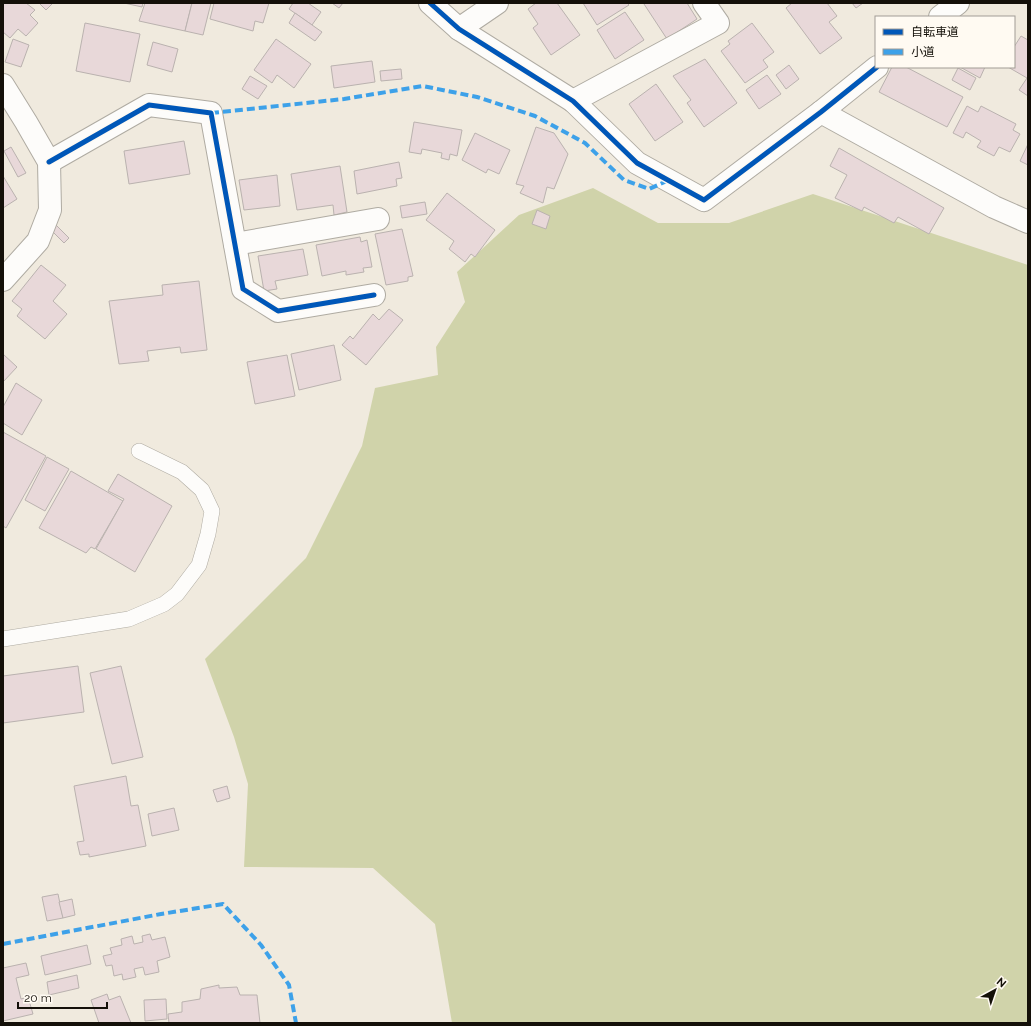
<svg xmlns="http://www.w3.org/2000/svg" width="1031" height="1026" viewBox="0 0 1031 1026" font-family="Raleway,'Noto Sans JP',sans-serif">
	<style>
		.forest { fill: #d0d3aa }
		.building { fill: #e8d8d9; stroke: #bab2af }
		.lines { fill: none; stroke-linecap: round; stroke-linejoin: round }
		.lane-casing { stroke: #afaba2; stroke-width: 16 }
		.street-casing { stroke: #afaba2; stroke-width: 24 }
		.lane { stroke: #fdfcfa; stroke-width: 15 }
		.street { stroke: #fdfcfa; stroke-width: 22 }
		.quiet { stroke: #3da1e9; stroke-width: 4; stroke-dasharray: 8 4; stroke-linecap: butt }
		.cycleway-casing { stroke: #fffaf2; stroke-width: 8 }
		.cycleway { stroke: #0057b8; stroke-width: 5 }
	</style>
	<rect width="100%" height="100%" fill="#f0eade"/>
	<!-- forest -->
	<polygon class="forest" points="593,188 658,223 729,223 813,194 1028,265 1028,1023 452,1023 435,924 373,868 244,867 248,784 234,737 205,659 306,558 362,446 375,388 438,375 436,347 465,302 457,272 519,215"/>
	<!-- building -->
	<g class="building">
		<polygon points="3,3 26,3 35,10 30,15 38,23 26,36 18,29 10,38 3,32"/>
		<polygon points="39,3 53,3 46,10"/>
		<polygon points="124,3 143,3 142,7"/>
		<polygon points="145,3 192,3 185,31 139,21"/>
		<polygon points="192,3 211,3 203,35 185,31"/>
		<polygon points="214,3 269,3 263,23 255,21 253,31 210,19"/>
		<polygon points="293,3 308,3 321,12 312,25 289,9"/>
		<polygon points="332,3 343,3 339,8"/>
		<polygon points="536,3 557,3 580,35 551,55 533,28 538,24 528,9"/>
		<polygon points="583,3 627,3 629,5 597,25"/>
		<polygon points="646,3 687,3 697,19 667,39 644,4"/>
		<polygon points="792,3 827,3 837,16 829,22 842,38 820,54 786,8"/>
		<polygon points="852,3 863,3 856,8"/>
		<polygon points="625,12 644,40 615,59 597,30"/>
		<polygon points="295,13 322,32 315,41 289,23"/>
		<polygon points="85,23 140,34 130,82 76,71"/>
		<polygon points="752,23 774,52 763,60 768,67 745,83 721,51 730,44 728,41"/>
		<polygon points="1021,36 1028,40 1028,96 1019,90 1027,78 1008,67 1014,67 1014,47"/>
		<polygon points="13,39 29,45 21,67 5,62"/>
		<polygon points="276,39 311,64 294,88 277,75 272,83 254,70"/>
		<polygon points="153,42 178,49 172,72 147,65"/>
		<polygon points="705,59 737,103 704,127 687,103 691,100 673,76"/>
		<polygon points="372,61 375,82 334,88 331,66"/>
		<polygon points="789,65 799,79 786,89 776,75"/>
		<polygon points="892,67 906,67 963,97 947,127 879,92"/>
		<polygon points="960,67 985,67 980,78"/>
		<polygon points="958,68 976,78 970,90 952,80"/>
		<polygon points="401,69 402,79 381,81 380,71"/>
		<polygon points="767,75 781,94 759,109 746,90"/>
		<polygon points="250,76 267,86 258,99 242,89"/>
		<polygon points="656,84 683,122 655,141 629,104"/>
		<polygon points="967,106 978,112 981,106 1016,124 1013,130 1020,134 1010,152 999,147 994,156 977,147 981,141 966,132 963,138 953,133"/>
		<polygon points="414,122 462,130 457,156 450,154 449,160 441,158 442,153 422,149 421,154 409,152"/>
		<polygon points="536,127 554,133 568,154 554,189 547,187 543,203 520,193 524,186 516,184"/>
		<polygon points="475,133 510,150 499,174 488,169 486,173 462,160"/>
		<polygon points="184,141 190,174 129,184 124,151"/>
		<polygon points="1028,144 1028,165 1020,161"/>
		<polygon points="11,147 26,173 18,177 4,151"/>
		<polygon points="839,148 944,208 929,234 898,217 894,223 864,207 862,211 835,198 847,175 830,166"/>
		<polygon points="399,162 402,178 396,179 397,186 357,194 354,171"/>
		<polygon points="340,166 347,212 334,215 333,205 297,210 291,174"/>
		<polygon points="277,175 280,206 244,210 239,180"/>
		<polygon points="3,176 17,199 3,208"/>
		<polygon points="447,193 495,230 475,257 471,254 465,262 449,249 454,241 426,220"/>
		<polygon points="425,202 427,214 402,218 400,206"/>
		<polygon points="537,210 550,216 546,229 532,224"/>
		<polygon points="56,225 69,238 64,243 51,230"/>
		<polygon points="402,229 413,276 408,277 408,281 386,285 375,234"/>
		<polygon points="360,237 361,242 367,240 372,267 363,268 364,272 346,275 346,271 322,276 316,245"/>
		<polygon points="303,249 308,275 275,281 277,289 264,291 258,256"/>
		<polygon points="41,265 66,285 53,301 67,314 45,339 17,316 22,309 12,301"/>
		<polygon points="199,281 207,350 181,353 180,347 147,351 149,361 119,364 109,301 163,295 162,285"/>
		<polygon points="389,309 403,320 366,365 342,345 350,336 353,339 373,314 379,320"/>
		<polygon points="334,345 341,380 299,390 291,354"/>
		<polygon points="3,354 17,367 3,382"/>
		<polygon points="287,355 295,396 255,404 247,362"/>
		<polygon points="16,383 42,400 22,435 3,423 3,407"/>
		<polygon points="3,432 46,456 6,528 3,526"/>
		<polygon points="47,457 69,469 45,511 25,500"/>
		<polygon points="71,471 123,501 95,549 91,547 86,553 39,528"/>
		<polygon points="118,474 172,506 135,572 96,549 124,499 108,491"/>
		<polygon points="78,666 84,712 3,723 3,676"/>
		<polygon points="121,666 143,757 112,764 90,673"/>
		<polygon points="126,776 131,806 138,805 146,846 89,857 89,854 80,855 77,842 84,841 74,786"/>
		<polygon points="227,786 230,798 217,802 213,790"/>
		<polygon points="174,808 179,830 152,836 148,814"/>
		<polygon points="58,894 63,918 47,921 42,897"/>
		<polygon points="72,899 75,915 63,918 59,902"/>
		<polygon points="150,934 152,940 165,937 170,957 157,961 159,972 145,975 143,967 134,969 136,977 123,980 122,974 114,976 112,965 106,966 103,956 112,954 110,948 122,945 121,939 132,936 134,944 143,942 142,936"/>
		<polygon points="87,945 91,964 45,975 41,956"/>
		<polygon points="26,963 29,975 16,978 21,999 28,997 33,1014 3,1021 3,968"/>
		<polygon points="77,975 79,988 49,995 47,982"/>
		<polygon points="219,985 219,988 237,987 240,995 257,995 260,1023 169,1023 168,1014 182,1012 182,1002 200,999 201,989"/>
		<polygon points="107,994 109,1000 120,996 131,1023 99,1023 91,1000"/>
		<polygon points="166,999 167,1019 145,1021 144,1000"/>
	</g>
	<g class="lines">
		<!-- lane casing -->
		<g class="lane-casing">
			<polyline id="lane" points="3,639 129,619 164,604 177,594 199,565 208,534 212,511 202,490 182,472 139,451"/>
		</g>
		<!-- street casing -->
		<g class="street-casing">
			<g id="street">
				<polyline points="430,3 459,29 573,101 637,163 704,200 821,112 877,67"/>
				<polyline points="940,17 958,3"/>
				<polyline points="459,29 497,3"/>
				<polyline points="3,85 26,122 49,162 50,210 38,241 3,280"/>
				<polyline points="573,101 718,23 704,3"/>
				<polyline points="821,112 994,207 1028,222"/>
				<polyline points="49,162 149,105 211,113 243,289 278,311 374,295"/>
				<polyline points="235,244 378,219"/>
			</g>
		</g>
		<!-- lane -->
		<use href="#lane" class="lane"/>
		<!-- street -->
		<use href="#street" class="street"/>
		<!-- quiet -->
		<g class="quiet">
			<polyline points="211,113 344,99 423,86 477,97 535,116 585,143 624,180 649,189 669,180"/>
			<polyline points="3,944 161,914 223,904 261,945 289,985 296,1023"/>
		</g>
		<!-- cycleway casing -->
		<g class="cycleway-casing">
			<g id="cycleway">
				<polyline points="430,3 459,29 573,101 637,163 704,200 821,112 877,67"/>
				<polyline points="49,162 149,105 211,113 243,289 278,311 374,295"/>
			</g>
		</g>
		<!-- cycleway -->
		<use href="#cycleway" class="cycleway"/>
	</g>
	<!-- border -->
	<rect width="1031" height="1026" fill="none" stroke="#141009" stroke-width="8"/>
	<!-- legend -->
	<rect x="875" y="16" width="140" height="52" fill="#fffaf2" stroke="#a19c95"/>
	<rect x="883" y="29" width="20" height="6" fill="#0057b8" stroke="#a19c95"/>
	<text x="911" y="36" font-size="12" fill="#141009">自転車道</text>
	<rect x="883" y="49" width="20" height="6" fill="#3da1e9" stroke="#a19c95"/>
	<text x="911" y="56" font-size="12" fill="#141009">小道</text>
	<!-- north arrow -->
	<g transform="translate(995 990) rotate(40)" stroke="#fffaf2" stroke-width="3" paint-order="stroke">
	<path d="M0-3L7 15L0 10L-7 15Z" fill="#141009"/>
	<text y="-6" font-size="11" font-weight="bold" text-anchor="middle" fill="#141009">N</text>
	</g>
	<!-- scale -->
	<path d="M18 1002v6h89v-6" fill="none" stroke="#141009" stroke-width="2"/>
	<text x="24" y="1002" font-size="12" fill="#141009" stroke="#fffaf2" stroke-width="3" paint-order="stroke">20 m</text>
</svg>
